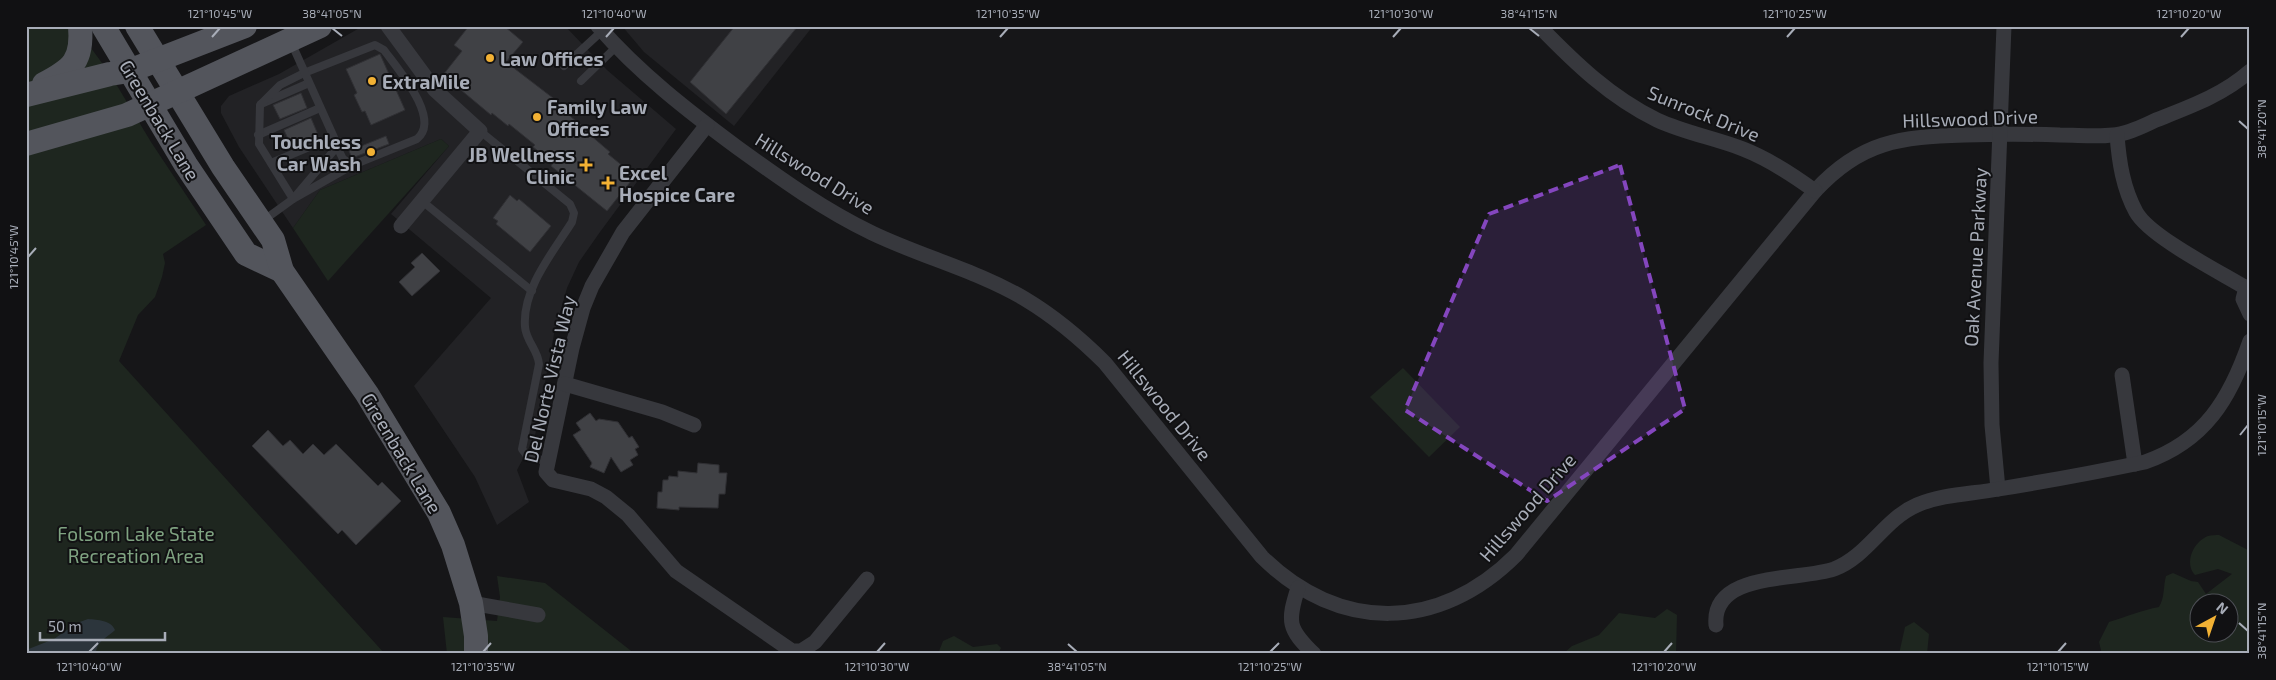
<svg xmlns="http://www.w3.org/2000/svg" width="2276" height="680" viewBox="0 0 2276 680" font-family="'Exo 2',sans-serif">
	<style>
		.built { fill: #222225 }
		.green { fill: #1e261f; fill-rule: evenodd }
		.water { fill: #2c353c }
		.building { fill: #404145; stroke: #303034 }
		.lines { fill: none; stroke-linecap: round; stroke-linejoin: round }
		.lane { stroke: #37383d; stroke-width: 8 }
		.street { stroke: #37383d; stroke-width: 15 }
		.primary { stroke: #53555c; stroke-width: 24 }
		.marked { fill: #8446be; fill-opacity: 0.2; stroke: #8446be; stroke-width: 4; stroke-dasharray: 10 6; stroke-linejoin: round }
		.ticks { fill: none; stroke: #a8adb8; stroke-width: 2 }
		.poi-dot { fill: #f2b134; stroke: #111113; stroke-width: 2 }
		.labels { text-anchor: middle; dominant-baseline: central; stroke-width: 4; stroke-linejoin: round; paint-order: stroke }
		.poi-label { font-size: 19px; font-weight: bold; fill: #a8adb8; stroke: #111113; text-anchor: start }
		.street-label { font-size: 19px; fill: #a8adb8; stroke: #111113 }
		.park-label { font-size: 19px; fill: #7fa381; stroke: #111113 }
		.neatline { fill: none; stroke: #a8adb8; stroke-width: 2 }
		.ticks-label { font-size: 12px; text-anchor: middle; fill: #a8adb8 }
	</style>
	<rect width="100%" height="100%" fill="#161618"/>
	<!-- built -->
	<g class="built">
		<polygon points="363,26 565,26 607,70 676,129 600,232 579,262 567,288 554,334 535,436 517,470 529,502 497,525 475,477 414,386 491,298 391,214 449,146 441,139 320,190 293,228 239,147 221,113 221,106 229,96 279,74"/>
		<polygon points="622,26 813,26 734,126 644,52"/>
	</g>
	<!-- green -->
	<g class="green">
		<polygon points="26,26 75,26 110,74 151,142 206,225 163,254 165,263 162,277 155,297 138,315 119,361 385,654 26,654"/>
		<polygon points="441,139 449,146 328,281 293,228 320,190"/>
		<polygon points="1403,368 1460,427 1429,457 1370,397"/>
		<path d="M 2219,535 L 2250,551 L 2250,654 L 2102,654 L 2099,642 L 2109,622 C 2126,617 2142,610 2159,607 C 2165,597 2163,587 2166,576 L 2173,573 L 2191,581 L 2198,582 L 2206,594 L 2232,574 L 2218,569 L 2195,575 C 2184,563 2193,542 2208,536 C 2211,535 2216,535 2219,535 ZM 2228,602 L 2228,632 L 2198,632 L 2198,602 Z"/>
		<polygon points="497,576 545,583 635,654 447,654 443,617 497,621 500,597"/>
		<polygon points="1667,609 1677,615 1676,654 1563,654 1572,646 1599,635 1619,613 1655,618"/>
		<polygon points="1914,622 1929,634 1927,654 1899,654 1905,627"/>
		<polygon points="954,636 973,647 997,644 1001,648 998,654 938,654 943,641"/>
	</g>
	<!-- water -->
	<path class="water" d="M 88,619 C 98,620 111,620 115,630 C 107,638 96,641 96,654 L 26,654 L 26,650 L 54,639 L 77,623 Z"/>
	<!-- building -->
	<g class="building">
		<polygon points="469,26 504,26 523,42 506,62 566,108 564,111 583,127 582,128 610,152 608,154 635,176 607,211 551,166 553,163 533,147 535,145 509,124 508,126 492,113 491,115 443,75 462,51 454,45"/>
		<polygon points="735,26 798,26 726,114 690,82"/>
		<polygon points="380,54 405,110 371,125 365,111 362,112 354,95 357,93 346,69"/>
		<polygon points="301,93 307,108 280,119 273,105"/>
		<polygon points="311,118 319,137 292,148 284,130"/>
		<polygon points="386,136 389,144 352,158 349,151"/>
		<polygon points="510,195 517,201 519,199 551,226 530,252 496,224 498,221 493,218"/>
		<polygon points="422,253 440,271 412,296 399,282 415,267 411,263"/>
		<polygon points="590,413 596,421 599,419 618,422 629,438 632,436 639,447 635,449 638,455 630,460 633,465 621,472 611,457 604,473 590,467 592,463 573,435 581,430 576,423"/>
		<polygon points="268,430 283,446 290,440 303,454 313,444 324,455 336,444 378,486 382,482 401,501 356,545 342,530 338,534 252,446"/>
		<polygon points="698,463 719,465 719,473 727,473 725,494 719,494 718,508 679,507 679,510 657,508 658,492 662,492 663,480 668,480 669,476 678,477 678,471 697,473"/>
	</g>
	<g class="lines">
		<!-- lane -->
		<g class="lane">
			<polyline points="564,66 602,31"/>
			<polyline points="581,81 617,46"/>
			<polyline points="261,104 309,83"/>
			<path d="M 480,131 L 570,204 L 574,213 L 572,222 C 553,252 522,289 525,327 C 526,341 538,350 539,364 L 522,449 L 528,457 L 547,461"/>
			<polyline points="258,135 320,108"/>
			<path d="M 336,145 L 343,159 L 353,165 L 417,139 C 442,119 397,68 384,50 L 375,45 L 304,73 L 280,85 L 260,105 L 259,144 L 293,199 L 353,165"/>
			<polyline points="271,163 333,137"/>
			<polyline points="422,201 532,291"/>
			<polyline points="264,220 293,199 336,148 336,142 291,42"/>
		</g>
		<!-- street -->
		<g class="street">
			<polyline points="388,26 435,90 480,131 401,226"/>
			<path d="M 598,26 C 639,73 688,111 738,148 C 781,179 824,210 872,233 C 922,257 978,271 1025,299 C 1055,317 1081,339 1105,363 L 1262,557 C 1339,633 1439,632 1516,555 L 1815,191 C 1861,141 1900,137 1965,135 C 1997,134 2029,134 2060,135 C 2078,135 2096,137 2113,135 C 2128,134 2143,126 2156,120 C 2189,107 2223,95 2250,71"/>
			<path d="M 1539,26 C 1575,63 1610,97 1657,120 C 1685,133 1715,138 1743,149 C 1769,159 1793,175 1815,191"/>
			<polyline points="707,125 623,232 592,286 583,308 572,348 546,472 553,480 591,489 606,497 628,515 676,571 792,651 801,651 815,642 867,579"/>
			<path d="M 2117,135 C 2119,162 2123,188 2136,212 C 2150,237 2220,272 2246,288 L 2250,286"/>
			<polyline points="2246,288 2243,299 2250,314"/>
			<polyline points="2122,375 2135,464"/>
			<polyline points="565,384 662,412 694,425"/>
			<polyline points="1998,489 1992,425 1991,363 2004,26"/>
			<path d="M 1298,588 C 1287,622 1288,629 1314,654"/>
			<polyline points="471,603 538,615"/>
			<path d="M 1716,625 C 1711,571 1800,581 1834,569 C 1868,556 1884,519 1917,505 C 1943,494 1972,494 1999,489 C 2048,481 2097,472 2145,462 C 2205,441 2230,399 2250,341"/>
		</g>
		<!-- primary -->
		<g class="primary">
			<polyline points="103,26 186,165 246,254 282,271"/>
			<polyline points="137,26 223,167 273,240 282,271 367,394 439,513 453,545 471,603 476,636 476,654"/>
			<path d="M 44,84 C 73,69 83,60 80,26"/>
			<polyline points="26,95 110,74 129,71 245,26"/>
			<polyline points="26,144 127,115 320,26"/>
		</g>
	</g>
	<!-- marked area -->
	<path class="marked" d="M 1620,165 L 1685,409 L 1547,501 L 1405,410 L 1489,214 Z"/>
	<!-- ticks -->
	<path class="ticks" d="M 332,28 L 342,36M 1529,28 L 1539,36M 212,37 L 220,28M 606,37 L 614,28M 1000,37 L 1008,28M 1393,37 L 1401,28M 1787,37 L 1795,28M 2181,37 L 2189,28M 2239,121 L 2248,129M 28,257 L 36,248M 2240,435 L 2248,425M 2239,623 L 2248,631M 1068,644 L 1077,652M 89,652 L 98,643M 483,652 L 491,643M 877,652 L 885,643M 1270,652 L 1279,643M 1664,652 L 1672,643M 2058,652 L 2066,643"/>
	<!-- markers -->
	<g class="poi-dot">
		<circle cx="490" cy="58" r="5"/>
		<circle cx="372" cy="81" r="5"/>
		<circle cx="537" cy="117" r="5"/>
		<circle cx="371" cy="152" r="5"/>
		<path d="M583.5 157.5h5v5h5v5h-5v5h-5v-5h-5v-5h5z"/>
		<path d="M605.5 175.5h5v5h5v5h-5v5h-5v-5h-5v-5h5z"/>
	</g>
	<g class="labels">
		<!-- poi labels -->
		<g class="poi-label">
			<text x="500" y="58">Law Offices</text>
			<text x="382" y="81">ExtraMile</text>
			<text x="547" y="106">Family Law<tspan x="547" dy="22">Offices</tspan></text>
			<text x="361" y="141" text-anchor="end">Touchless<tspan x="361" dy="22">Car Wash</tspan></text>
			<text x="575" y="154" text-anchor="end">JB Wellness<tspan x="575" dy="22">Clinic</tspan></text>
			<text x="619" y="172">Excel<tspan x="619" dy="22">Hospice Care</tspan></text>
		</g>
		<!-- street labels -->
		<g class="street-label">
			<text transform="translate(1704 113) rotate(22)">Sunrock Drive</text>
			<text transform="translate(1970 118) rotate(-2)">Hillswood Drive</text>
			<text transform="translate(160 120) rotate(59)">Greenback Lane</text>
			<text transform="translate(815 173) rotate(32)">Hillswood Drive</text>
			<text transform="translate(1975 257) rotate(-87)">Oak Avenue Parkway</text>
			<text transform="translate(549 379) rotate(-77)">Del Norte Vista Way</text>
			<text transform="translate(1165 405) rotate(51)">Hillswood Drive</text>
			<text transform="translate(402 453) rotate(59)">Greenback Lane</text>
			<text transform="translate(1527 507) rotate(-49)">Hillswood Drive</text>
		</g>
		<!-- park labels -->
		<g class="park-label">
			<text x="136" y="533">Folsom Lake State<tspan x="136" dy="22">Recreation Area</tspan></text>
		</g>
	</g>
	<!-- border -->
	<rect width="2276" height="680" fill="none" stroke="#111113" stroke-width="55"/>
	<!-- north arrow -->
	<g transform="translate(2214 618) rotate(40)"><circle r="24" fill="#111113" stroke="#4d4f55"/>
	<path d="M0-4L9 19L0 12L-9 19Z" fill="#f2b134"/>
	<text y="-8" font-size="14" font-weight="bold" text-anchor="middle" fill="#a8adb8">N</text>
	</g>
	<!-- scale -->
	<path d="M40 632v8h125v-8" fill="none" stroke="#a8adb8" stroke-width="2.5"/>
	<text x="48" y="632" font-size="15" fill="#a8adb8" stroke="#111113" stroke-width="4" paint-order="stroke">50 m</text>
	<rect x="28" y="28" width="2220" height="624" class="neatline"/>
	<g class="ticks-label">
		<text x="220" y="18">121°10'45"W</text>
		<text x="332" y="18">38°41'05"N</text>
		<text x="614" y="18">121°10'40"W</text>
		<text x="1008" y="18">121°10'35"W</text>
		<text x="1401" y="18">121°10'30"W</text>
		<text x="1529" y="18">38°41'15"N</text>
		<text x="1795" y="18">121°10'25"W</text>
		<text x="2189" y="18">121°10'20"W</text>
		<text transform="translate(2262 129) rotate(-90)" y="4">38°41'20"N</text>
		<text transform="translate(14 257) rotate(-90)" y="4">121°10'45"W</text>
		<text transform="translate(2262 425) rotate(-90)" y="4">121°10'15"W</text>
		<text transform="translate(2262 631) rotate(-90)" y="4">38°41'15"N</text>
		<text x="89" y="671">121°10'40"W</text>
		<text x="483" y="671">121°10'35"W</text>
		<text x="877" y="671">121°10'30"W</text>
		<text x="1077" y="671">38°41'05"N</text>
		<text x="1270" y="671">121°10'25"W</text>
		<text x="1664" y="671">121°10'20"W</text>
		<text x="2058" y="671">121°10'15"W</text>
	</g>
</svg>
